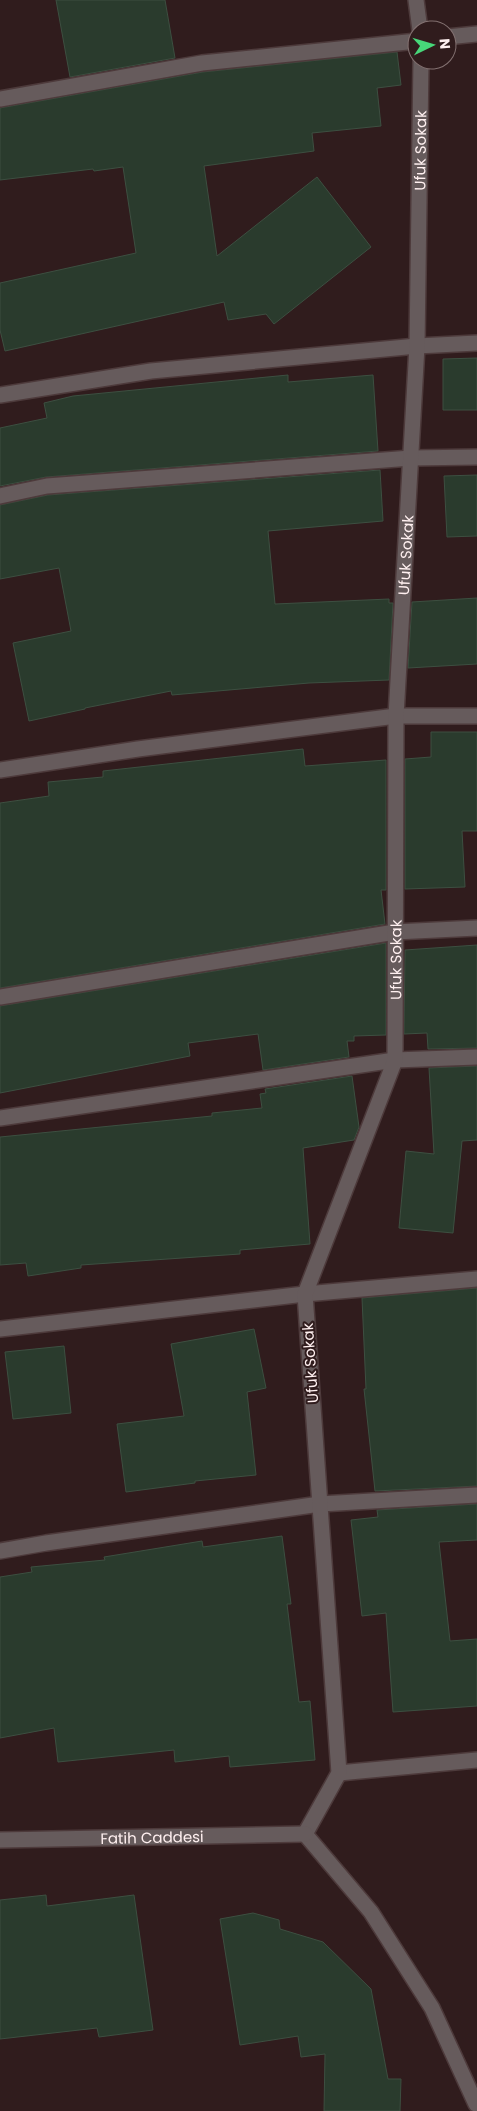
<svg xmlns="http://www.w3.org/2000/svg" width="477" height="2111" viewBox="0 0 477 2111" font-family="Poppins,sans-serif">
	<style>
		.building { fill: #2a3b2d; stroke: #3d4f41 }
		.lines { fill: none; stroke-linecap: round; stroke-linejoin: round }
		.street-casing { stroke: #4d3a3b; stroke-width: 18 }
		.street { stroke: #665b5c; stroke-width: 15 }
		.labels { text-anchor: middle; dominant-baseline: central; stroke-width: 4; stroke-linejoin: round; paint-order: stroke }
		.street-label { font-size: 15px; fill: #fff0f0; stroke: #301c1d }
	</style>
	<rect width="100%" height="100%" fill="#301c1d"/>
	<!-- building -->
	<g class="building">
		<polygon points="56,0 165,0 175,58 70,77"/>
		<polygon points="397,52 401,85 377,88 381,126 312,133 314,151 204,166 217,256 317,177 371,247 274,324 266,314 228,320 224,302 5,351 0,330 0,283 136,253 123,167 94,171 93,169 0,180 0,108 203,72"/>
		<polygon points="477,358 477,410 443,410 443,359"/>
		<polygon points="288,375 288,382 373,375 378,451 46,477 0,486 0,428 47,418 44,403 73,396"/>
		<polygon points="380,470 383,521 268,531 275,604 389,599 389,603 393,603 389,680 309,683 172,695 171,691 85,708 85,709 29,721 13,643 71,631 59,568 0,579 0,505 48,495"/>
		<polygon points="477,475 477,536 447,537 444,476"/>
		<polygon points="477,598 477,664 408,668 412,602"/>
		<polygon points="431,732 477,732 477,831 462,831 465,887 405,889 405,759 431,757"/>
		<polygon points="303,749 305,766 386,760 386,890 381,890 385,924 0,988 0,803 49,796 48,782 103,777 103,771"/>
		<polygon points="386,943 386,1035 354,1036 354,1041 347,1041 349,1057 263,1070 258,1034 188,1043 190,1056 0,1093 0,1006"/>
		<polygon points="477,945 477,1048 428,1049 427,1033 404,1034 405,950"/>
		<polygon points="477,1066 477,1140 462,1141 453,1233 399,1228 406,1151 434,1154 429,1068"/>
		<polygon points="352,1076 359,1127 354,1140 303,1148 310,1244 240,1250 240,1254 81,1265 81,1268 28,1276 26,1263 0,1265 0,1137 212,1116 212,1113 262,1108 260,1094 266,1093 265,1089"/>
		<polygon points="477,1288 477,1486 375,1491 364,1389 366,1389 362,1298"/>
		<polygon points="254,1329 266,1388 247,1392 256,1475 195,1481 195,1483 126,1492 117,1424 184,1416 171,1344"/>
		<polygon points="64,1346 71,1413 13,1419 5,1352"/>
		<polygon points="477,1504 477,1540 439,1542 450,1641 477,1639 477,1706 393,1712 386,1613 362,1616 351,1520 378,1517 377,1510"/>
		<polygon points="282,1536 291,1604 287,1604 299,1702 310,1701 315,1760 230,1767 229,1756 175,1762 174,1750 58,1762 54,1728 0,1738 0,1577 32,1572 31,1567 105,1560 104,1557 202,1541 203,1547"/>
		<polygon points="46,1895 47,1906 134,1895 153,2030 99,2037 97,2028 0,2039 0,1900"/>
		<polygon points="253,1913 279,1920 280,1929 323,1942 371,1989 388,2079 401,2079 400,2111 324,2111 325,2054 301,2057 298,2036 240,2045 220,1919"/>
	</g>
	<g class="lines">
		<!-- street casing -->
		<g class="street-casing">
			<g id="street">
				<polyline points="416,0 420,30"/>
				<polyline points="447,37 477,34"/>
				<polyline points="0,99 202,63 417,41"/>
				<polyline points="0,395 151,371 417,346 477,343"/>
				<polyline points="0,496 47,486 411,458 477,457"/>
				<polyline points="0,770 138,749 396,716 477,716"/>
				<polyline points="0,997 395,932 477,928"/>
				<polyline points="0,1118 395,1060 477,1057"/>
				<polyline points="0,1329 305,1294 477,1279"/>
				<polyline points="0,1551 46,1543 320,1504 477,1495"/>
				<polyline points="339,1773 477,1760"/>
				<path id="s1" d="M 305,1834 L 339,1773 L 305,1294 L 395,1060 L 396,716 L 417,346 L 421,60"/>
				<polyline points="305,1834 371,1912 432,2008 476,2104"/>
				<path id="s2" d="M 0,1840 L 305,1834"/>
			</g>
		</g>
		<!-- street -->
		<use href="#street" class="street"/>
	</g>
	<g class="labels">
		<!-- street labels -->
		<g class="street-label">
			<text stroke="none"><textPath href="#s1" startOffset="1711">Ufuk Sokak</textPath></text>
			<text stroke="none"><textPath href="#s1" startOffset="1306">Ufuk Sokak</textPath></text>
			<text stroke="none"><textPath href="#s1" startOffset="901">Ufuk Sokak</textPath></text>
			<text transform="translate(310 1363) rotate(-94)">Ufuk Sokak</text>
			<text stroke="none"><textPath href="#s2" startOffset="152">Fatih Caddesi</textPath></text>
		</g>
	</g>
	<!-- north arrow -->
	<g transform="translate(432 45) rotate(85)"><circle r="24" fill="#301c1d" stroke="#837171"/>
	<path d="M0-4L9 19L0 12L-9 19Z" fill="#47d779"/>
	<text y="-8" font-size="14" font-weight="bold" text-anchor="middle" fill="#fff0f0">N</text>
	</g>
</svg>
